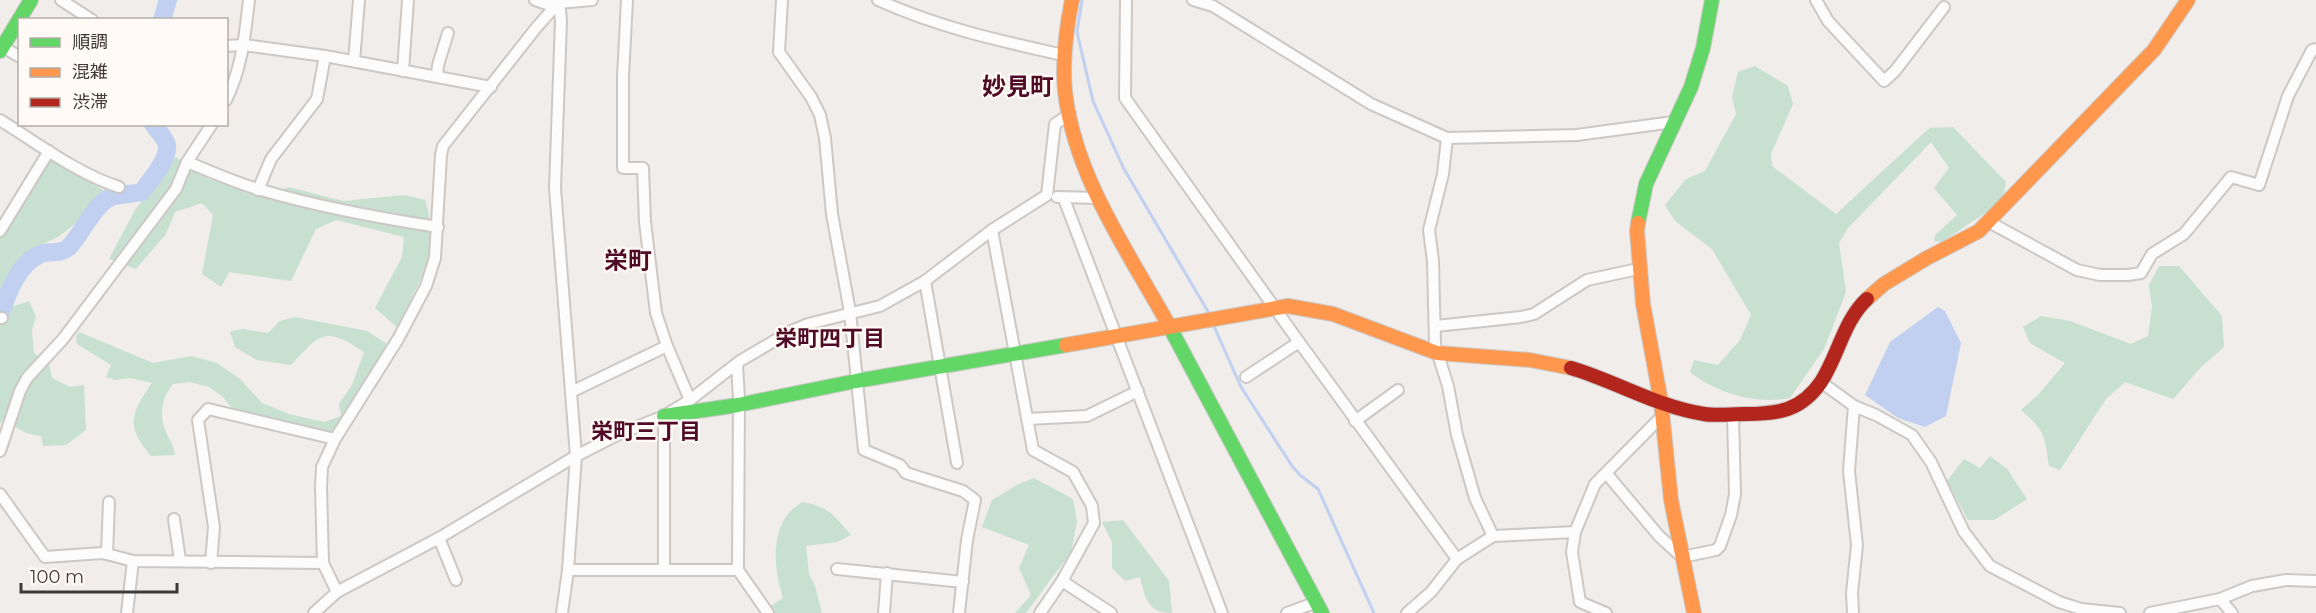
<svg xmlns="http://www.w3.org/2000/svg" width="2316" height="613" viewBox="0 0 2316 613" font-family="Montserrat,'Noto Sans JP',sans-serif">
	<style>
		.green { fill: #c7e0d0 }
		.water { fill: #c1d0f0 }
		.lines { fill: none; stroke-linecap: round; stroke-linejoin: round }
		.stream { stroke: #c1d0f0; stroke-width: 3 }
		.river { stroke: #c1d0f0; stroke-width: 18 }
		.street-casing { stroke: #cbc8c6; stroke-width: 14 }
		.fast-casing { stroke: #cbc8c6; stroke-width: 16 }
		.slow-casing { stroke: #cbc8c6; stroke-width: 16 }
		.jam-casing { stroke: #cbc8c6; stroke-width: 16 }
		.street { stroke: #fdfcfc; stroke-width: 10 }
		.fast { stroke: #63d668; stroke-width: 14 }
		.slow { stroke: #ff974d; stroke-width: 14 }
		.jam { stroke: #b3261e; stroke-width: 14 }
		.labels { text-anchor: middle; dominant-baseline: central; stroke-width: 4.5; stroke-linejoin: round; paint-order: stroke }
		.neighbourhood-label { font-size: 22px; font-weight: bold; fill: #500c26; stroke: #fffaf5 }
		.quarter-label { font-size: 24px; font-weight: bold; fill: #500c26; stroke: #fffaf5 }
	</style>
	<rect width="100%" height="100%" fill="#f0edea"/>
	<!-- green -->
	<g class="green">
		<path d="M 1755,66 L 1788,86 L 1793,104 L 1771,154 L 1772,166 L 1836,214 L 1925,132 L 1930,128 L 1953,127 L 2006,182 L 2003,201 L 1942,242 L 1934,241 L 1935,235 L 1957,215 L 1934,188 L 1949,168 L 1931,142 L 1848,228 L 1839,243 L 1846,292 L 1824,349 L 1790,398 C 1757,405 1716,393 1690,372 L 1694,360 L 1718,365 L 1740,340 L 1751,315 L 1712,249 L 1675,221 L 1665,205 L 1686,179 L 1705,171 L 1736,114 L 1732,97 L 1738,72 Z"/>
		<polygon points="50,157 108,193 79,221 58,237 34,248 13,272 0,301 0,238"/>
		<path d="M 176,157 L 209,179 L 263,197 L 289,187 L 343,201 L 405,195 L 425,200 C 442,251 418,283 397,327 L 375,308 L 402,257 L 404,237 L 336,220 L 316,229 L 291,281 L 229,272 L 221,287 L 202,274 L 213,215 L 202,203 L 175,212 L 166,234 L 136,269 L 109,259 L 135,210 Z"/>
		<path d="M 2159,266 L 2179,266 L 2222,316 L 2224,347 L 2201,367 L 2173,399 L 2125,382 L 2106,399 L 2060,470 L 2049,466 C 2045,435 2045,431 2021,410 L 2038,395 L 2065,363 L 2030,343 L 2023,327 L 2041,316 L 2070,321 L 2131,344 L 2148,336 L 2152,307 L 2149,285 Z"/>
		<polygon points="29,301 36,317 32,330 34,353 49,365 52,378 70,387 84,385 86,430 66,445 43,446 41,436 26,433 3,420 0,424 0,323 6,321 8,308"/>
		<path d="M 295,317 L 367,331 L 387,344 C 376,375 353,406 333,432 L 277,421 L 232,408 L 222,396 L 209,387 L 190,382 L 173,384 C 163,396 159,412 164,427 C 167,437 174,444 175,455 L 151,456 C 125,426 131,413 152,383 L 130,378 L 116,380 L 106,377 L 111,365 L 77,344 L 76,336 L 79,332 L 153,363 L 191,356 L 217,363 L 240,379 L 262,403 L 289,414 L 324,422 L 341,416 L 339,404 L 352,385 L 364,352 C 324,325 320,334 291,365 L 257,360 L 235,347 L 230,332 L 242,329 L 268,333 L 280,321 Z"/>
		<polygon points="1990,456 2007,469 2027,499 1994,520 1968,520 1947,481 1964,459 1980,468"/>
		<polygon points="1034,478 1073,499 1077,522 1071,552 1026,613 1015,613 1031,595 1019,568 1029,545 982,527 992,500 1017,485"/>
		<path d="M 802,502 C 829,507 834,515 851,535 L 837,542 L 806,546 L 809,574 L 815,586 L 822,613 L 759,613 L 783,598 C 775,573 770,537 788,514 C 791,510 797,506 802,502 Z"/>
		<path d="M 1123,520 L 1169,581 L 1172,613 C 1147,613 1145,597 1140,577 L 1125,581 L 1112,568 L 1112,542 L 1102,522 Z"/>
	</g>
	<!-- water -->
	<polygon class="water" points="1938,307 1945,311 1961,343 1946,416 1925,427 1898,418 1865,395 1890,342"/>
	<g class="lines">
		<!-- stream -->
		<g class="stream">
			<polyline points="1082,0 1077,32 1093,101 1124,169 1210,315"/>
			<polyline points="1213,324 1241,387 1292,466 1300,475 1318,489 1374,613"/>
		</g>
		<!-- river -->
		<g class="river">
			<polyline points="162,20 168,0"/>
			<path d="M 0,315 C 8,293 18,263 41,254 C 49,251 61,254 68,248 C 82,235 95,201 114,196 C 123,194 133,194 142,192 C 150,180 169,160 167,145 C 165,138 157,130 153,124"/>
		</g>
		<!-- street casing -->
		<g class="street-casing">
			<g id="street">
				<polyline points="61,0 92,20"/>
				<polyline points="535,0 547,4 592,0"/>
				<polyline points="559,0 561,21 555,188 576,456 568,570 562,613"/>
				<polyline points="627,0 623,77 623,168 643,168 645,222 656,313 667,346 690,400"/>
				<polyline points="782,0 779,52 811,97 820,115 825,138 832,214 850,312 864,450 900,465 906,473 963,491 975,500 967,540 959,613"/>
				<path d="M 878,0 C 937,27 1000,41 1063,55"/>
				<polyline points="1126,0 1125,98 1299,342 1457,559"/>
				<polyline points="1193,0 1213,6 1371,104 1447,138 1577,135 1673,122"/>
				<polyline points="1816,0 1828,21 1884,81 1895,71 1944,7"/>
				<polyline points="226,46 244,45 325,56 491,87"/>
				<polyline points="3,47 20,57"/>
				<polyline points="354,61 359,0"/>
				<polyline points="403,71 408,0"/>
				<polyline points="437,76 438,65 448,33"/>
				<path d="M 226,100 C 242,68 245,35 249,0"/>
				<path d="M 0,120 C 37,143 78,174 119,187"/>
				<polyline points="1447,138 1443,174 1429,230 1433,261 1435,345 1448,386 1457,435 1475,498 1493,536"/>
				<path d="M 187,162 C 212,172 236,183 261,190 C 319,207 379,218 438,227"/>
				<polyline points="258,190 271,159 317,99 325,56"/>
				<polyline points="1057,197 1099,198"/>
				<polyline points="1064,199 1222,613"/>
				<polyline points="1989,222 2077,270 2100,275 2128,275 2141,273 2152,254 2184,234 2231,177 2259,185 2288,96 2312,50 2316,49"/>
				<polyline points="992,230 1033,450 1073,472 1092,506 1094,523 1062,581 1040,613"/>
				<polyline points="0,231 49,151"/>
				<polyline points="925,281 957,463"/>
				<polyline points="0,318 2,318"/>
				<polyline points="1436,326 1521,317 1534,314 1587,280 1638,269"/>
				<polyline points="737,364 739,399 738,570 768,613"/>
				<polyline points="1246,377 1299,342"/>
				<polyline points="1821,382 1854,406 1876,415 1912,435 1931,462 1964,532 1990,566 2059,602 2081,609 2120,613"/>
				<polyline points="571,392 667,346"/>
				<polyline points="664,416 664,570"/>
				<polyline points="1027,419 1087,416 1138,391"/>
				<polyline points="1355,421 1398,390"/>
				<polyline points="0,451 20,391 27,378 63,339 176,189 187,162 212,124"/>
				<polyline points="1606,473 1659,536 1682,557 1716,550 1720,546 1731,515 1735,494 1733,415"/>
				<polyline points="0,494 45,557 103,553 133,561 323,563"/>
				<polyline points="174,519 180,560"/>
				<polyline points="1575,532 1572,552 1580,602 1606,613"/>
				<polyline points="439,538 456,580"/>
				<polyline points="107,554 109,502"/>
				<polyline points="211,563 214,527 198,420 208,409 335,439"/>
				<polyline points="837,569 963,582"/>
				<polyline points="568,570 738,570"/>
				<polyline points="1062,581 1111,613"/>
				<polyline points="337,592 323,563 321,487 322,467 335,439 398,339 426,286 435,258 441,155 443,146 536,28 558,3"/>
				<polyline points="2220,599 2232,613"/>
				<polyline points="127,613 133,561"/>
				<polyline points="314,613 337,592 439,538 576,456 619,434 664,416 690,400 740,361 791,331 808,324 880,306 925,281 992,230 1047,195 1055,124 1070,114"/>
				<polyline points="884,613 887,573"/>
				<polyline points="1287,613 1317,602"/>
				<polyline points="1407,613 1431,592 1457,559 1493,536 1575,532 1595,484 1663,415"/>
				<polyline points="1853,613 1852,593 1857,545 1849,471 1854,406"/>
				<polyline points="2150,613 2220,599 2252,586 2286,580 2316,581"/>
			</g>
		</g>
		<!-- fast casing -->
		<g class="fast-casing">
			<g id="fast">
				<polyline points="0,51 31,0"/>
				<polyline points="1638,223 1646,184 1691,87 1703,48 1712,0"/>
				<polyline points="1167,322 1322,613"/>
				<polyline points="664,416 738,405 856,381 1066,345"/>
			</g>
		</g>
		<!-- slow casing -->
		<g class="slow-casing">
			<g id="slow">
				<path d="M 1072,0 C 1066,30 1062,61 1065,91 C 1074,175 1127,250 1167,322"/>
				<polyline points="1638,223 1637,231 1643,304 1661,402 1671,500 1694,613"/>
				<polyline points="1867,299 1884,284 1927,258 1979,231 2154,50 2188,0"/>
				<polyline points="1066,345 1288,306 1333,314 1437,353 1530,360 1571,368"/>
			</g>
		</g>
		<!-- jam casing -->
		<g class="jam-casing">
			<path id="jam" d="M 1571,368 C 1615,381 1658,407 1704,414 C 1717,416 1732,414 1745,414 C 1778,414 1801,411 1821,382 C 1838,356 1844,320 1867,299"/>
		</g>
		<!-- street -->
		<use href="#street" class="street"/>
		<!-- fast -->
		<use href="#fast" class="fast"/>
		<!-- slow -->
		<use href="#slow" class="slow"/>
		<!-- jam -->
		<use href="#jam" class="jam"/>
	</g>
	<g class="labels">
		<!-- neighbourhood labels -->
		<g class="neighbourhood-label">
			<text x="830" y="338">栄町四丁目</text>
			<text x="646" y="431">栄町三丁目</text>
		</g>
		<!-- quarter labels -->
		<g class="quarter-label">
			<text x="1018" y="86">妙見町</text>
			<text x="628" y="260">栄町</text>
		</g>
	</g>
	<!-- legend -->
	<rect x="18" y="18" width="210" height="108" fill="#fffaf5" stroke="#b1aeaa" stroke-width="1.5"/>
	<rect x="30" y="38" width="30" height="9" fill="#63d668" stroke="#b1aeaa" stroke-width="1.5"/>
	<text x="72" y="48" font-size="18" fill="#3d3b39">順調</text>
	<rect x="30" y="68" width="30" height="9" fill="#ff974d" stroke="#b1aeaa" stroke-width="1.5"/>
	<text x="72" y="78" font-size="18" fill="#3d3b39">混雑</text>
	<rect x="30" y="98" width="30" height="9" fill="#b3261e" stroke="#b1aeaa" stroke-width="1.5"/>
	<text x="72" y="108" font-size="18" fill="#3d3b39">渋滞</text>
	<!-- scale -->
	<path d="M21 583v9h156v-9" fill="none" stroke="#3d3b39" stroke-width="3"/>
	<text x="30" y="583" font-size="18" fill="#3d3b39" stroke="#fffaf5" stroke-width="4.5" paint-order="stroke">100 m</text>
</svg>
